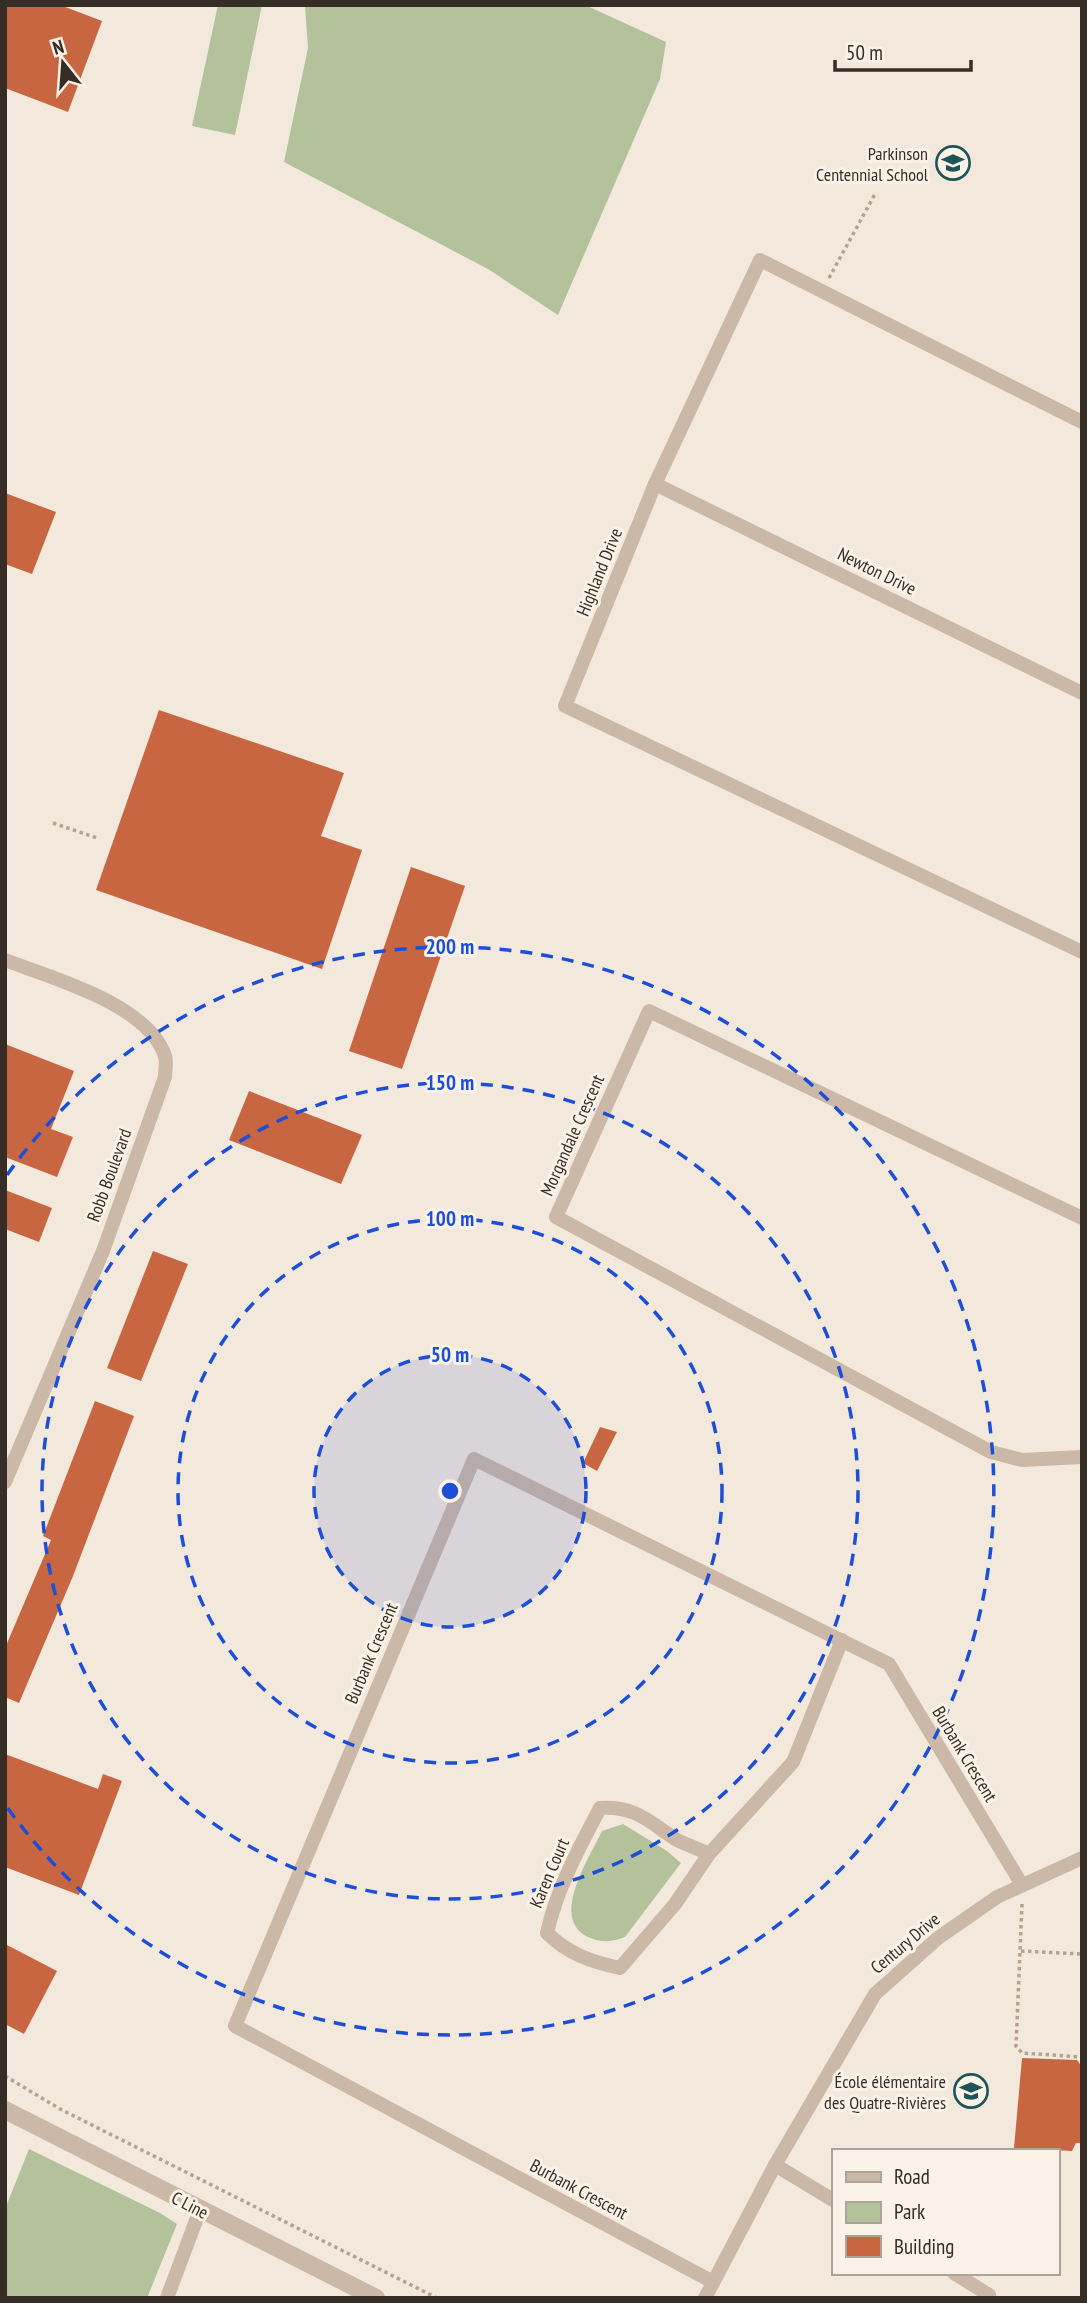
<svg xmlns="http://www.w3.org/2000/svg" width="1087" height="2303" viewBox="0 0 1087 2303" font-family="'PT Sans Narrow',sans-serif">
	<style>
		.green { fill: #b3c29a }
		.building { fill: #c96642 }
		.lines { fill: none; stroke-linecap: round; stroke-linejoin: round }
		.path { stroke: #b7a290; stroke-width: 3.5; stroke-dasharray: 3.5 3.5; stroke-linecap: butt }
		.minor { stroke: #cbb8a6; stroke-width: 14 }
		.tertiary { stroke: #cbb8a6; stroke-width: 18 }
		.ring { fill: none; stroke: #1d4ed8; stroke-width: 3.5; stroke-dasharray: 12 9 }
		.labels { text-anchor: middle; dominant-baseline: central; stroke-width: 6; stroke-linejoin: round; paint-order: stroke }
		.poi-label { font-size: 18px; fill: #372d27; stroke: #faf2e7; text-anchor: end }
		.street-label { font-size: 18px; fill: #372d27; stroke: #faf2e7 }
		.centre { fill: #1d4ed8; stroke: #faf2e7; stroke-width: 3.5 }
		.ring-label { font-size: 21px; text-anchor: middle; font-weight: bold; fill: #1d4ed8; stroke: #faf2e7; stroke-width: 6; stroke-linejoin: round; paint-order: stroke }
	</style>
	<rect width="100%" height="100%" fill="#f2e8db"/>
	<!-- green -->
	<g class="green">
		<polygon points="218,5 262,5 235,135 192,126"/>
		<polygon points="305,5 585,5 666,42 660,79 558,315 488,269 284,162 308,48"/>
		<path d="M 623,1824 L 667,1851 L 681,1863 L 625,1937 C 612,1942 601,1943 588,1937 C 549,1918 590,1857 602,1831 Z"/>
		<polygon points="29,2149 160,2213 177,2224 147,2298 5,2298 5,2209"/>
	</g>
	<!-- building -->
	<g class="building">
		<polygon points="5,5 60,5 102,21 68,112 5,88"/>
		<polygon points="5,493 56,512 32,574 5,564"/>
		<polygon points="159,710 344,773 321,836 362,850 322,969 96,890"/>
		<polygon points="411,867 465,886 402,1069 349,1051"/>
		<polygon points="5,1044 74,1071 51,1129 73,1137 57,1177 5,1157"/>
		<polygon points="249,1091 362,1135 341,1184 229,1140"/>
		<polygon points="5,1190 52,1208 39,1242 5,1229"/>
		<polygon points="153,1251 188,1264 141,1381 107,1368"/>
		<polygon points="95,1401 134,1416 73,1576 19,1703 5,1697 5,1648 51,1540 43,1536"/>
		<polygon points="600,1427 617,1432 597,1471 583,1463"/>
		<polygon points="5,1754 98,1789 103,1774 122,1781 79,1895 5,1867"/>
		<polygon points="5,1944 57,1971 24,2034 5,2024"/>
		<polygon points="1022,2058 1077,2060 1082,2067 1082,2143 1076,2143 1072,2151 1014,2148"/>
	</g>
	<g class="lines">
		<!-- path -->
		<g class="path">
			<polyline points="829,278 875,194"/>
			<polyline points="53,823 97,838"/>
			<polyline points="1022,1904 1016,2046 1022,2053 1082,2057"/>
			<polyline points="1021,1951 1082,1954"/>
			<polyline points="5,2076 60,2109 437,2298"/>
		</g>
		<!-- minor -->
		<g class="minor">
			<polyline points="1082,422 760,260 655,484 565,706 1082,952"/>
			<polyline points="655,484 1082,693"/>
			<path d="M 5,960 C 52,978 148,1004 165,1056 C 167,1062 165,1070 165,1077 L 103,1251 L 5,1482"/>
			<polyline points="1082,1218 649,1011 556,1217 991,1452 1022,1460 1082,1457"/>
			<path d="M 709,1854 C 699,1849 687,1845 677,1840 C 649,1822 637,1806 600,1808 C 579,1848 557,1888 547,1933 C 568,1954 592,1962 620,1968 L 675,1904 L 709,1854 L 793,1762 L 842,1640"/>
			<polyline points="775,2165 833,2200"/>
			<polyline points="954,2273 989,2295 988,2298"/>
			<polyline points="713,2282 235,2026 474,1459 889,1664 1022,1885"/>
			<polyline points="167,2298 200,2210"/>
			<polyline points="705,2298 775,2165 875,1994 938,1938 997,1897 1082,1858"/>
		</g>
		<!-- tertiary -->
		<polyline class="tertiary" points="5,2110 376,2298"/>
	</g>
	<!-- distance rings -->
	<circle cx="450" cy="1491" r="136" fill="#1d4ed8" fill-opacity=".12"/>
	<g class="ring">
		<circle cx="450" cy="1491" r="136"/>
		<circle cx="450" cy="1491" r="272"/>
		<circle cx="450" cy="1491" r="408"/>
		<path d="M7 1175A544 544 0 1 1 7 1807"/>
	</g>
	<!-- icons -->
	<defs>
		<g id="school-ring" transform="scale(1.75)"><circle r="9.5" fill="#faf2e7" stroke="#1c5459" stroke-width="1.5"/><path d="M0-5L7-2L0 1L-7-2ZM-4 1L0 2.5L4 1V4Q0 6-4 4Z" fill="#1c5459"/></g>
	</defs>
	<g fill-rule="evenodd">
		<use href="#school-ring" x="953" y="163"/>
		<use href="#school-ring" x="971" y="2091"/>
	</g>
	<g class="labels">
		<!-- poi labels -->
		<g class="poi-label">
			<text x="928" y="153">Parkinson<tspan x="928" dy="21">Centennial School</tspan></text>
			<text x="946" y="2081">École élémentaire<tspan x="946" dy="21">des Quatre-Rivières</tspan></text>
		</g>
		<!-- street labels -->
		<g class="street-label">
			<text transform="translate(877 571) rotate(26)">Newton Drive</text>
			<text transform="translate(599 572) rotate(-68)">Highland Drive</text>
			<text transform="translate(572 1135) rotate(-66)">Morgandale Crescent</text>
			<text transform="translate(109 1175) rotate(-70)">Robb Boulevard</text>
			<text transform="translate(371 1653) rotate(-67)">Burbank Crescent</text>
			<text transform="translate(965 1754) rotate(59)">Burbank Crescent</text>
			<text transform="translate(549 1873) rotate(-67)">Karen Court</text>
			<text transform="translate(905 1943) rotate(-40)">Century Drive</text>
			<text transform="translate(579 2189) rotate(28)">Burbank Crescent</text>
			<text transform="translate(190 2205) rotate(27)">C Line</text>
		</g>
	</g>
	<circle cx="450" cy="1491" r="10" class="centre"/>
	<g class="ring-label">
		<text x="450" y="954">200 m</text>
		<text x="450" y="1090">150 m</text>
		<text x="450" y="1226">100 m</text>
		<text x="450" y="1362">50 m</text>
	</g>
	<!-- border -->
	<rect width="1087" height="2303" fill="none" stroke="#372d27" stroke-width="14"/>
	<!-- legend -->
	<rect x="832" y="2149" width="228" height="126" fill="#faf2e7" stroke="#aca39a" stroke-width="2"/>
	<rect x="846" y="2172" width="35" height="10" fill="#cbb8a6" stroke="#aca39a" stroke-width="2"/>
	<text x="894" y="2184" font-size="21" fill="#372d27">Road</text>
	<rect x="846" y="2202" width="35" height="21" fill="#b3c29a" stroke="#aca39a" stroke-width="2"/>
	<text x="894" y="2219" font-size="21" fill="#372d27">Park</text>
	<rect x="846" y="2236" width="35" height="21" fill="#c96642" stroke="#aca39a" stroke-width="2"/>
	<text x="894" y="2254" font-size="21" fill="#372d27">Building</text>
	<!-- north arrow -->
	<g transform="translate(63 63) rotate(343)" stroke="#faf2e7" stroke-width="5" paint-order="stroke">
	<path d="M0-5L12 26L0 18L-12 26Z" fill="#372d27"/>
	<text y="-10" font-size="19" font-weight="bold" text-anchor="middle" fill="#372d27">N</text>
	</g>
	<!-- scale -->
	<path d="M835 60v10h136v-10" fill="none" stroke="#372d27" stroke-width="3.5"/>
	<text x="846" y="60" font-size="21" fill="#372d27" stroke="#faf2e7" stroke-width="5" paint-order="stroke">50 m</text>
</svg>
